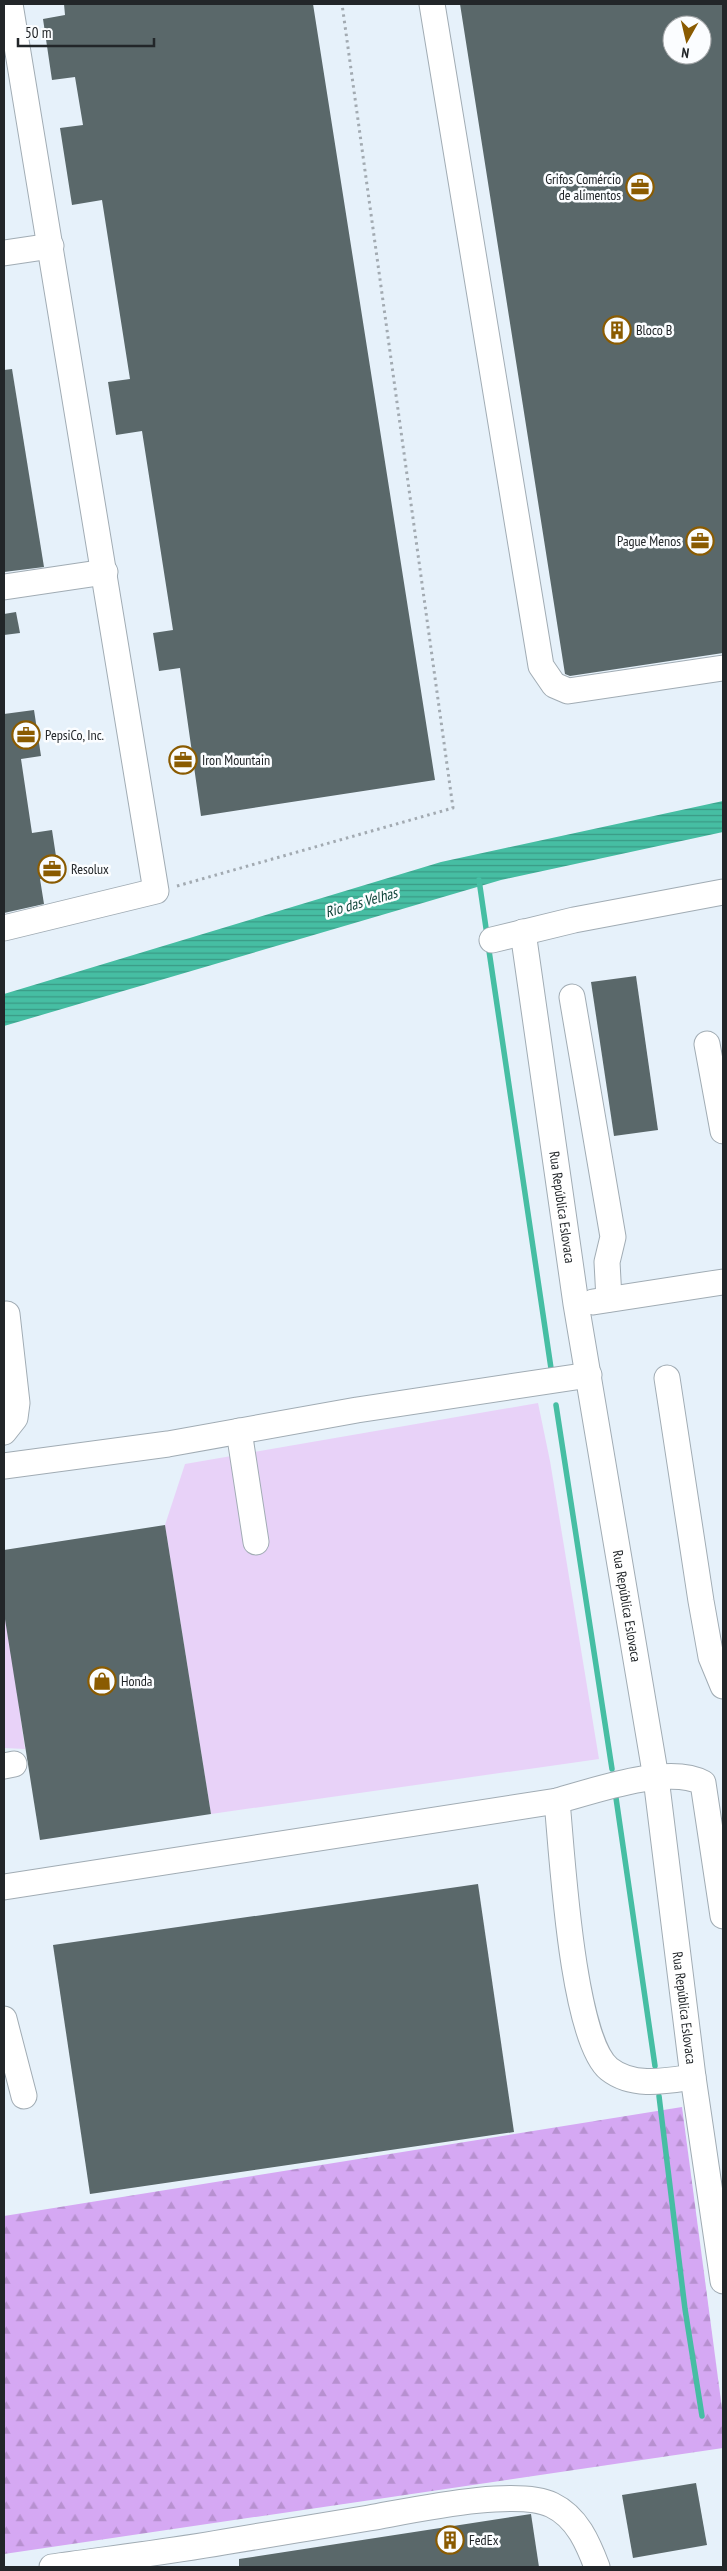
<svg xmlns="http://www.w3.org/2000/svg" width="727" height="2571" viewBox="0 0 727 2571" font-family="'PT Sans Narrow',sans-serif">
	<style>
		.green { fill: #e8d2f8 }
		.forest { fill: url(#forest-firs) }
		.water { fill: url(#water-rules) }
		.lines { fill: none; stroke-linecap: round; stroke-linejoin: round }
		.stream { stroke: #46bea3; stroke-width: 5.5 }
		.building { fill: #5a686a; fill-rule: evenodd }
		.minor-casing { stroke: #a1acb4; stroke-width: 27 }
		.path { stroke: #a2aab1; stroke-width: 3; stroke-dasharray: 2.5 4; stroke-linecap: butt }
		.minor { stroke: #fff; stroke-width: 25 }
		.labels { text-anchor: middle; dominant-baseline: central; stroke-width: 5; stroke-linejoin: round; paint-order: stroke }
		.poi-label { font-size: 14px; fill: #222629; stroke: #fbfdff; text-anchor: start }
		.street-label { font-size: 14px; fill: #222629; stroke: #fbfdff }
		.water-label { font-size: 15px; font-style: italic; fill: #0e4338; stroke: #fbfdff }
	</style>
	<defs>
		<pattern id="forest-firs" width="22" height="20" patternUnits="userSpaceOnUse" patternTransform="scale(1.25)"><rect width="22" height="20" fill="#d5a8f3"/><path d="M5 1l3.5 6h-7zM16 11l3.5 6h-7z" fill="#b790d0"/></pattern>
		<pattern id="water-rules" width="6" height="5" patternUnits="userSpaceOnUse" patternTransform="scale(1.25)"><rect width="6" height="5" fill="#46bea3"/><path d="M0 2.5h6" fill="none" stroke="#3a9a85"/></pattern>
	</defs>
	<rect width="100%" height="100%" fill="#e6f1fa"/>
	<!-- green -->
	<g class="green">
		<polygon points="538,1403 550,1461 599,1759 211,1814 165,1525 185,1464"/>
		<polygon points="4,1602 25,1749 4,1748"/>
	</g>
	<!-- forest -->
	<polygon class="forest" points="682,2107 723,2416 723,2448 4,2554 4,2216"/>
	<!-- water -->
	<polygon class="water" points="723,801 723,832 501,880 4,1026 4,994 441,862"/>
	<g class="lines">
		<!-- stream -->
		<g class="stream">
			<polyline points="479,880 487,935"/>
			<polyline points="488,944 552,1375"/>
			<polyline points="556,1405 612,1769"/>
			<polyline points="616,1798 655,2066"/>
			<polyline points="659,2096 685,2309 702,2416"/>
		</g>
	</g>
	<!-- building -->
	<g class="building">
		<polygon points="64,4 313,4 435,780 201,816 180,668 159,671 153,633 173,630 142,431 116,435 108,382 130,379 102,200 72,205 60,128 83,125 75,77 52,80 43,19 65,15"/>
		<path d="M 460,4 L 723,4 L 723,653 L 570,676 L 565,674 ZM 672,25 L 702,25 L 702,55 L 672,55 Z"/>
		<polygon points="12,369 44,567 4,572 4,370"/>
		<polygon points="16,612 20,633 4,635 4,614"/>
		<polygon points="34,710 41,756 21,759 32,833 52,830 59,876 40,879 44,904 4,913 4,714"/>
		<polygon points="636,976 658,1130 614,1136 591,982"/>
		<polygon points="165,1525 211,1814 40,1840 4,1613 4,1550"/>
		<polygon points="478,1884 514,2132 90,2194 53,1945"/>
		<polygon points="696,2483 707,2545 633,2558 622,2495"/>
		<polygon points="531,2514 539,2567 239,2567 239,2559"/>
	</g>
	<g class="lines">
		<!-- minor casing -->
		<g class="minor-casing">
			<g id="minor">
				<polyline points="432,4 541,666 554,685 568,691 723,668"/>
				<polyline points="4,253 51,246"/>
				<polyline points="4,587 105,572"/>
				<polyline points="4,928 156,891 10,4"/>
				<path id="s1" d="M 523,932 L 576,1304 L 656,1778 L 693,2077 L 723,2281"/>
				<polyline points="492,940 574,920 723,892"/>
				<polyline points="572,997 613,1237 607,1262 609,1299"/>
				<polyline points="707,1044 723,1131"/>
				<polyline points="593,1302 723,1282"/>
				<polyline points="667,1378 701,1601 711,1657 723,1686"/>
				<polyline points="239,1431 256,1542"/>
				<polyline points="4,1432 15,1418 17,1403 7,1314"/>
				<polyline points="4,1466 168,1444 357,1410 589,1375"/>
				<polyline points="4,1766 14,1764"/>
				<polyline points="4,1887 557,1801"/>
				<polyline points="4,2019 24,2096"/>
				<path d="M 693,2077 C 666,2081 633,2088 609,2069 C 572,2039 562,1853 557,1801 C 593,1791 669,1764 703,1783 L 723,1916"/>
				<path d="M 52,2567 C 109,2559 167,2552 224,2542 C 272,2534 321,2526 369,2518 C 410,2511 516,2487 552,2505 C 577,2517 588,2543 597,2567"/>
			</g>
		</g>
		<!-- path -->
		<polyline class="path" points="177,886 453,808 342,4"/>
		<!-- minor -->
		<use href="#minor" class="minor"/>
	</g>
	<!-- icons -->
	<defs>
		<g id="office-ring" transform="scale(1.4375)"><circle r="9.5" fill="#fbfdff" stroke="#8a5b01" stroke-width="1.5"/><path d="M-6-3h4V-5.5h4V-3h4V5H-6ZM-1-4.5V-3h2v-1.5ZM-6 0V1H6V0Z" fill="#8a5b01"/></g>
		<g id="building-ring" transform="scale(1.4375)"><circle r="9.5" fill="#fbfdff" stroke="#8a5b01" stroke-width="1.5"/><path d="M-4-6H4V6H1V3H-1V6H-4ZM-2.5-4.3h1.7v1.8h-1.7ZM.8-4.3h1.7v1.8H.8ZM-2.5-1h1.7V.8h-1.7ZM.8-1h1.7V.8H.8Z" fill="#8a5b01"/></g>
		<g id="shop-ring" transform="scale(1.4375)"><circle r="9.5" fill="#fbfdff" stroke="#8a5b01" stroke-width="1.5"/><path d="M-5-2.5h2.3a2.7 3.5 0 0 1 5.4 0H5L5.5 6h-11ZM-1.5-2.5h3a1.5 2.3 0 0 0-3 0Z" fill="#8a5b01"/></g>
	</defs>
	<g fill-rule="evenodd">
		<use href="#office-ring" x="640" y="187"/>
		<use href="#building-ring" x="617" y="330"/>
		<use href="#office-ring" x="700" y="541"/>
		<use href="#office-ring" x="26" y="735"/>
		<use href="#office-ring" x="183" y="760"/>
		<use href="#office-ring" x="52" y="869"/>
		<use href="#shop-ring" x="102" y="1681"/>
		<use href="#building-ring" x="450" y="2540"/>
	</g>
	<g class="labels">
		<!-- poi labels -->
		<g class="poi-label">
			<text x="621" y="179" text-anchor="end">Grifos Comércio<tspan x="621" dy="16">de alimentos</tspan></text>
			<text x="636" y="330">Bloco B</text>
			<text x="681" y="541" text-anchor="end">Pague Menos</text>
			<text x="45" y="735">PepsiCo, Inc.</text>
			<text x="202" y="760">Iron Mountain</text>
			<text x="71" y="869">Resolux</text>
			<text x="121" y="1681">Honda</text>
			<text x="469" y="2540">FedEx</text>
		</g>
		<!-- street labels -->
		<g class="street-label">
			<text stroke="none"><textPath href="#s1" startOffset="278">Rua República Eslovaca</textPath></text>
			<text stroke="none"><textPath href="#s1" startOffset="682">Rua República Eslovaca</textPath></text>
			<text stroke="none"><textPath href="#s1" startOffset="1088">Rua República Eslovaca</textPath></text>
		</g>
		<!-- water labels -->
		<g class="water-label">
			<text transform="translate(361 902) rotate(-16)">Rio das Velhas</text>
		</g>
	</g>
	<!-- border -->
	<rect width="727" height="2571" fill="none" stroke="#222629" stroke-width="10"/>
	<!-- north arrow -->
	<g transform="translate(687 40) rotate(188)"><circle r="24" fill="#fbfdff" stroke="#a4a7a9"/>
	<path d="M0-4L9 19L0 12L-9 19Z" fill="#8a5b01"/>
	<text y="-8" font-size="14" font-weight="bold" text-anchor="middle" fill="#222629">N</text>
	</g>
	<!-- scale -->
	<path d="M18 38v8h136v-8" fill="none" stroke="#222629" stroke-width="2.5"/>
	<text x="25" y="38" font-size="15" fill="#222629" stroke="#fbfdff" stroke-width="4" paint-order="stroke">50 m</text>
</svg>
